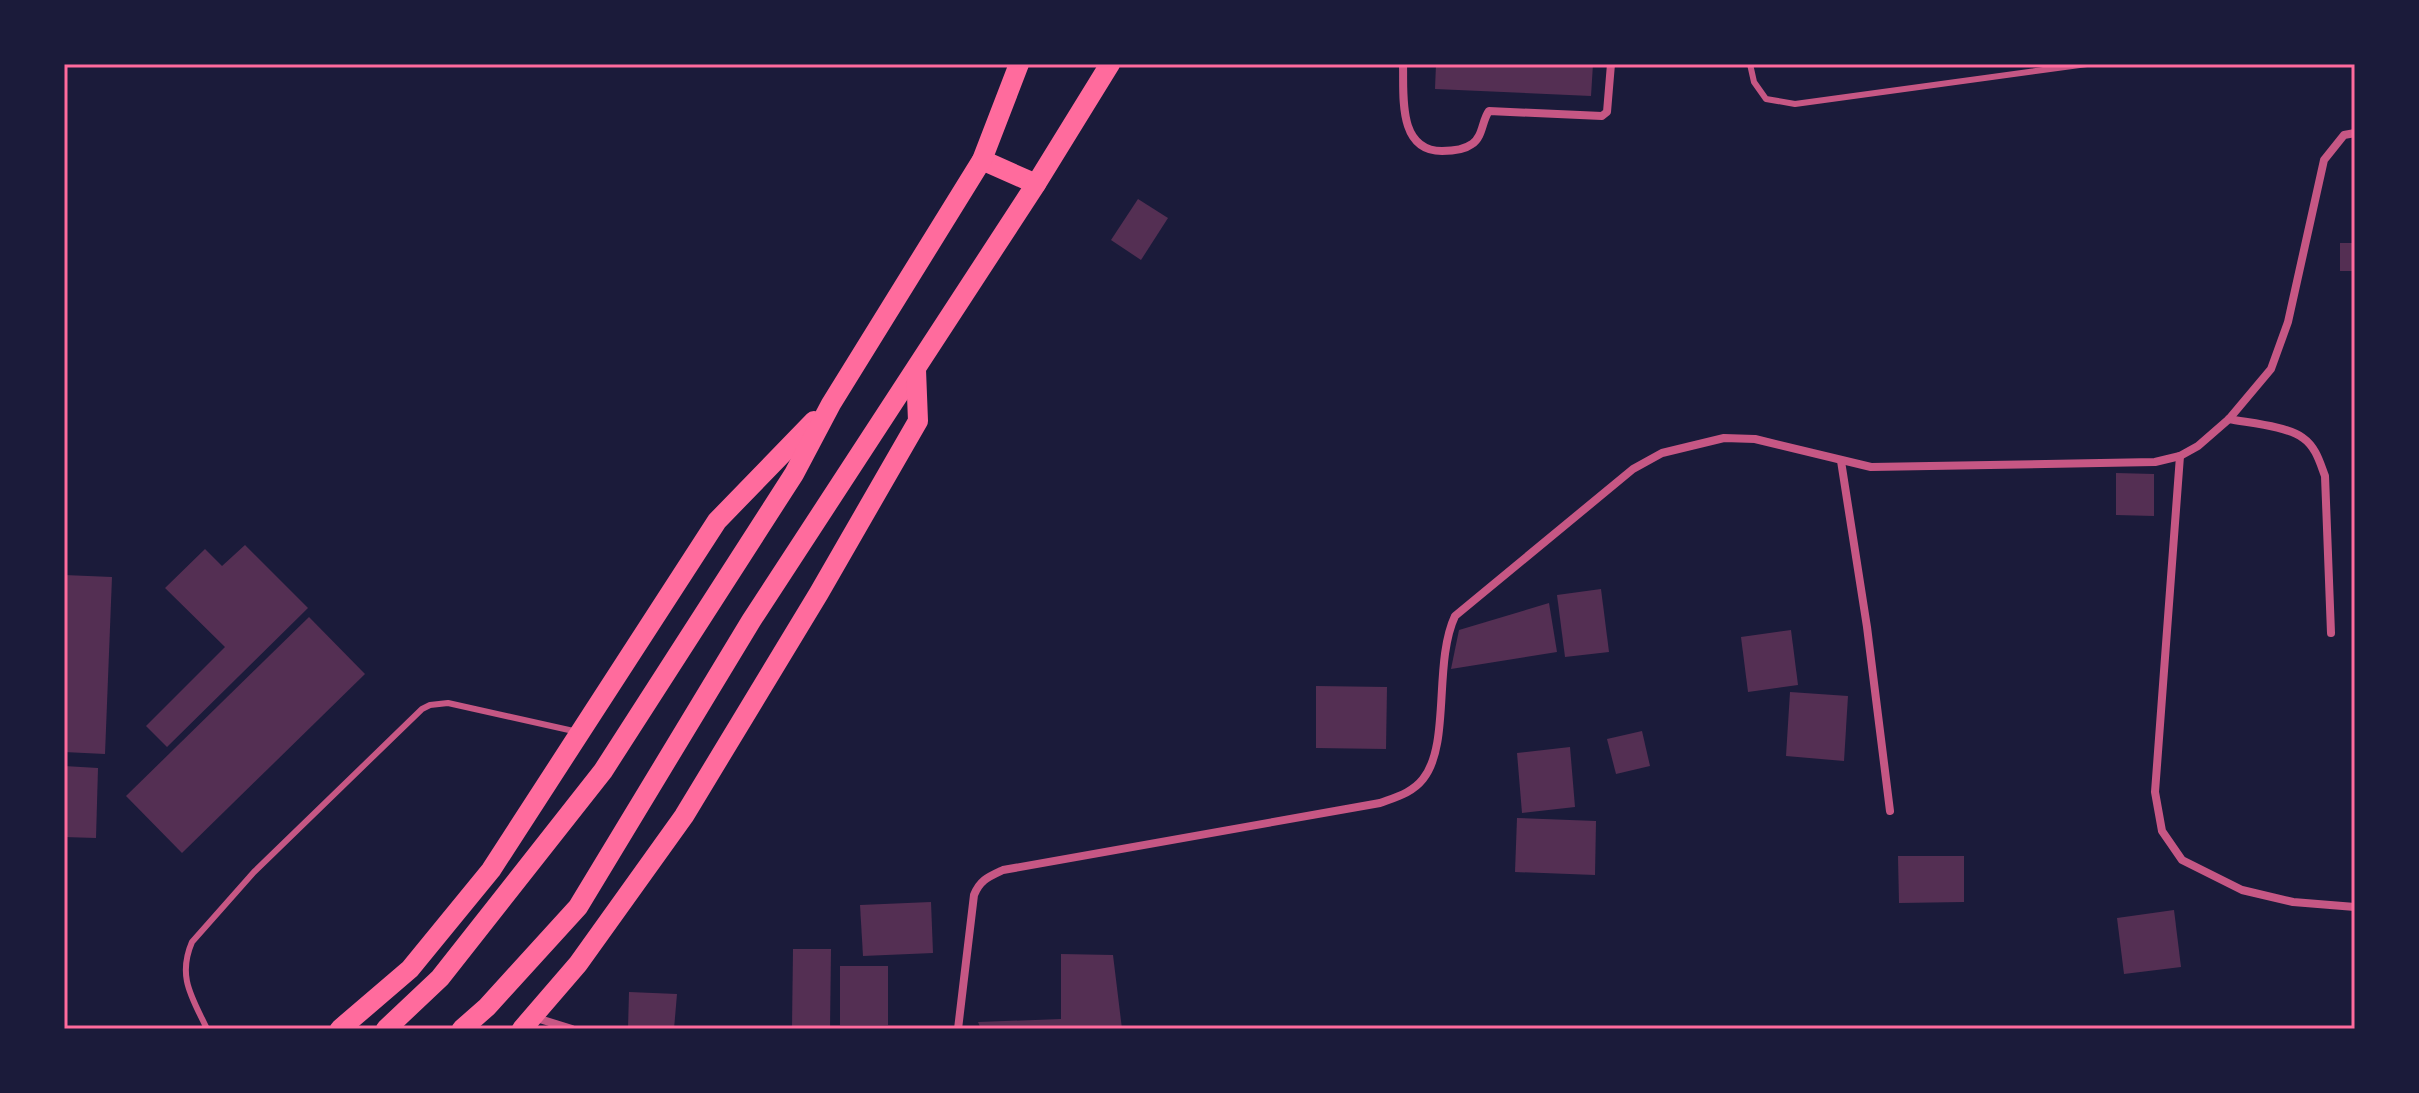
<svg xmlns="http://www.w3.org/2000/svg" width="2419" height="1093" viewBox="0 0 2419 1093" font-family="Manrope,sans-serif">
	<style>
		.building { fill: #542f53 }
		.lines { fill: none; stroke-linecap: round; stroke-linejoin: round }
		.service { stroke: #c65784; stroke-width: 6 }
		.minor { stroke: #c65784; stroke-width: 8 }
		.primary { stroke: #ff6b9d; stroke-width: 20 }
		.neatline { fill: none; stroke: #ff6b9d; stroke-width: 3 }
	</style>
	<rect width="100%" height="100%" fill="#1b1b3a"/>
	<!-- building -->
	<g class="building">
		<polygon points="1436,64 1593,64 1591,96 1435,89"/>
		<polygon points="1138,199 1168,218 1141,260 1111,240"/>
		<rect x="2340" y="243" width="15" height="28"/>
		<polygon points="2116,473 2154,474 2154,516 2116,515"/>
		<polygon points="245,545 308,608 167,747 146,726 225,647 165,588 205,549 222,566"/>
		<polygon points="64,575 112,577 105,754 64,752"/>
		<polygon points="1601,589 1609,652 1565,657 1557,595"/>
		<polygon points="1549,603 1557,652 1451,669 1459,630"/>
		<polygon points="309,617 365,674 182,853 126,796"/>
		<polygon points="1791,630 1798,685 1748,692 1741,637"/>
		<polygon points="1316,686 1387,687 1386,749 1316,748"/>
		<polygon points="1790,692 1848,696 1844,761 1786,756"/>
		<polygon points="1642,731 1650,766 1616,774 1607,739"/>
		<polygon points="1570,747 1575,807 1522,813 1517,753"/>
		<polygon points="64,766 98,768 96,838 64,837"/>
		<polygon points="1517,818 1596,821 1595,875 1515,872"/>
		<polygon points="1898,856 1964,856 1964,902 1899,903"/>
		<polygon points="931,902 933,953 863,956 860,905"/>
		<polygon points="2174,910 2181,967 2124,974 2117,918"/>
		<polygon points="793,949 831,949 830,1029 792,1029"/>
		<polygon points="1061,954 1113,955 1122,1029 981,1029 978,1022 1061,1019"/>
		<rect x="840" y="966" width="48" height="59"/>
		<polygon points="629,992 677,994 674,1029 628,1029"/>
	</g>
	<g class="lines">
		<!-- service -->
		<g class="service">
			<polyline points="1750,64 1754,82 1766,99 1795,104 2087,64"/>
			<path d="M 207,1029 C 192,997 177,977 192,942 L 254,872 L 422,709 L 430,705 L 448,703 L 578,732"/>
		</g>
		<!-- minor -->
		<g class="minor">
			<path d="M 1403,64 C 1404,94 1397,151 1442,151 C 1452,151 1464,150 1472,144 C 1483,137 1482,120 1489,111 L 1602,116 L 1607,112 L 1611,64"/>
			<path d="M 2229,419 C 2249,423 2287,426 2303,438 C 2316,447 2320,463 2325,476 L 2331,633"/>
			<polyline points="2180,456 2155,792 2162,831 2182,860 2242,890 2293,902 2355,907"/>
			<polyline points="1841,461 1867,627 1890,811"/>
			<polyline points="533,1017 572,1029"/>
			<path d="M 958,1029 L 974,895 C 980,880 988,877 1003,870 L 1380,803 C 1396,797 1412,793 1423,779 C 1451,744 1433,663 1455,616 L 1633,469 L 1662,453 L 1724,438 L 1755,439 L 1871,467 L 2155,462 L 2180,456 L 2198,446 L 2229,419 L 2271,369 L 2288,322 L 2324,160 L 2344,135 L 2355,133"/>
		</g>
		<!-- primary -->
		<g class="primary">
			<polyline points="982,160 1036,184"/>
			<polyline points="340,1029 410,969 491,870 717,521 814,421"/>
			<polyline points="386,1029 440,978 603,771 794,474 831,404 982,160 1019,64"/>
			<polyline points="462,1029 487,1007 578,907 751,621 1036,184 1110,64"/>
			<polyline points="522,1029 578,964 684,816 819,593 918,421 916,370"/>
		</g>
	</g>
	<!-- border -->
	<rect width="2419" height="1093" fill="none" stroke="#1b1b3a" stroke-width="132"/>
	<rect x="66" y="66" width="2287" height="961" class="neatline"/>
</svg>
